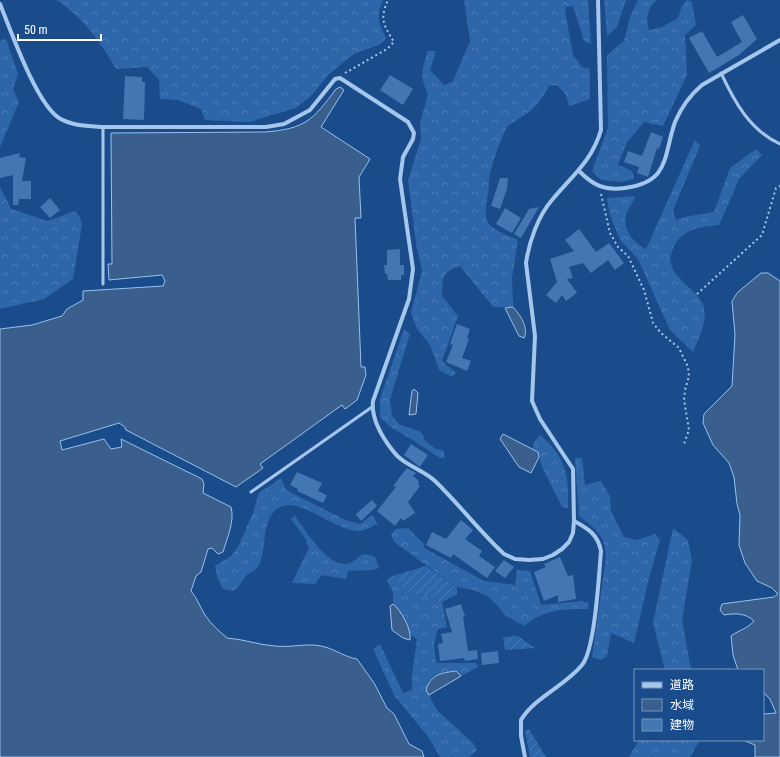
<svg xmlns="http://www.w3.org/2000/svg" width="780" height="757" viewBox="0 0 780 757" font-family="'Roboto Condensed','Noto Sans JP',sans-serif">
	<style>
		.forest { fill: url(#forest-crowns) }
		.garden { fill: url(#garden-furrows) }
		.water { fill: #3a5f8c; stroke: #97c1ef }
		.building { fill: #4376b3 }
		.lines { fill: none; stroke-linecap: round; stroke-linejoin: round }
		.path { stroke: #a5c6ed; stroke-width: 2; stroke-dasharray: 2 3; stroke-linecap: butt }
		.service { stroke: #a5c6ed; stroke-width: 3 }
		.minor { stroke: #a5c6ed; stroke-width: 4 }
	</style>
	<defs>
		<pattern id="forest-crowns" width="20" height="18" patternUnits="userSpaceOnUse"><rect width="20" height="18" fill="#2d66a9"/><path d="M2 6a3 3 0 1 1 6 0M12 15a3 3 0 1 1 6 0" fill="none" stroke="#4c7db6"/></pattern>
		<pattern id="garden-furrows" width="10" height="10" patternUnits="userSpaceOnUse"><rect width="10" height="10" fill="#2d66a9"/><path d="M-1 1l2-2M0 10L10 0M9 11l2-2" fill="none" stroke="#4c7db6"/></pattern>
	</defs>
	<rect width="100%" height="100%" fill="#1a4c8b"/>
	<!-- forest -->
	<g class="forest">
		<path d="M 57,0 L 383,0 C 376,18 378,21 386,38 L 381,44 L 354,54 L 340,65 L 327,76 L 312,95 L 296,108 L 249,122 L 205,120 L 201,109 L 178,100 L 160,99 L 159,80 L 147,67 L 116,69 C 99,40 85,20 57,0 Z"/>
		<path d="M 464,0 L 588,0 L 591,44 L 584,41 L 573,6 L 566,7 L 565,11 L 573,55 L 582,67 L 590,69 L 590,99 L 569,106 L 566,95 L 557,85 L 549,86 C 543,97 537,107 526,114 C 520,118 513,122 508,126 C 503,131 486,179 489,186 C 483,226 482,224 518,240 L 512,278 L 513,307 L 493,307 L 460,266 C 441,272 443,278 442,296 L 458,316 L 442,361 L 456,373 L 452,377 L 439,370 L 430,345 L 417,329 L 411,313 L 422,271 L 416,243 L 408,180 L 421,139 L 420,123 L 428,94 C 419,76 422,69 428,51 L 436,51 L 430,70 L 444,85 L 453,81 L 470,41 Z"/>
		<polygon points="604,0 626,0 617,27 607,36"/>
		<path d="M 638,0 L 657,0 C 648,6 645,19 649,30 L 662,27 L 678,18 L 682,6 L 687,0 L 692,2 L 696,25 L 685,35 L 687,75 L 663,126 L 644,122 L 627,142 L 618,165 L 632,171 L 634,179 L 621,182 L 601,180 L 592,171 L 608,128 L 607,55 L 624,41 L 630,17 Z"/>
		<polygon points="6,39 18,74 13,89 19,102 0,147 0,41"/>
		<path d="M 695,140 L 700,146 L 673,210 L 676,220 C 688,215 700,215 714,212 L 730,168 L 756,149 L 762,155 L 739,179 L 719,225 C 700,227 684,228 674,246 C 658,277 700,286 704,308 C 707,324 699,337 693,352 L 670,330 L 638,259 L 620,240 L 610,215 L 607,198 L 636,196 C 633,202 627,210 626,216 C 622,230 635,244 646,249 Z"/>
		<polygon points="0,187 11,209 48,221 75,211 80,217 82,225 73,279 44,299 0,309"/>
		<polygon points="404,329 410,334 390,399 392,416 399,424 421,432 426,442 436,449 443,450 445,458 440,458 411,439 390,427 380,417 380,399"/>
		<path d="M 540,435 C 566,457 569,475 568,508 L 562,507 L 542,467 L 538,452 L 533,448 L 534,442 Z"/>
		<path d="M 575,458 L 582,458 L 585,485 L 601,481 L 610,496 L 611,511 L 624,537 L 637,540 L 655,534 L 660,540 L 649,578 L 634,643 L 611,633 L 607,656 L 601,660 L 592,657 L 606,557 C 605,535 596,529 579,516 Z"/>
		<path d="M 281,478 L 286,490 L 345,520 L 360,524 L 372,515 L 378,524 C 372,526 366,530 360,531 C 337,533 300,496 280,507 C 261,518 267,543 261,560 C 258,571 251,570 245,577 C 240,583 240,587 233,591 L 223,589 L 218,580 L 215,566 L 231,556 L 238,547 L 253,513 L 259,493 Z"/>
		<path d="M 295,516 C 305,530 330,571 350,563 C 362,558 359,550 375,557 L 379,568 C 368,572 360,569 348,571 L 346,579 L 322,575 L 315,584 L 292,583 L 309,548 L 305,538 L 291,519 Z"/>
		<path d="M 408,528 L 423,543 L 424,548 L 484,581 L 515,585 L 517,570 L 530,571 L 541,605 L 582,601 L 589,603 L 588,609 C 561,609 546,609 524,626 L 505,615 L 495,603 L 487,596 L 473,590 L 457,587 L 394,542 L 391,534 L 396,529 Z"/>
		<polygon points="673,528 688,540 692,561 682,620 691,670 665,670 653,623"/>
		<path d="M 390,577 L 402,589 L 442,602 L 447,627 L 438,629 L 434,644 L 436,663 L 476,663 L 478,667 L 461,676 L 456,671 C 445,672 437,672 429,681 L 431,700 L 438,711 L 473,743 L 477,750 L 469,757 L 440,757 L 429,738 L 394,695 L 373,649 L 380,644 L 403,693 L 412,690 L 412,675 L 417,639 L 411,635 L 397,607 L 393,604 L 393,592 L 387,581 Z"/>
		<polygon points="639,740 700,740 690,757 629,757"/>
	</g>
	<!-- garden -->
	<g class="garden">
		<polygon points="426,566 457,587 457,594 442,602 402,589 390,577"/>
		<polygon points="518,636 535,648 505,650 503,637"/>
		<polygon points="529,729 544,754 546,757 530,757 525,731"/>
	</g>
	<!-- water -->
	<g class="water">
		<path d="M 340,87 L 344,90 L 321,127 L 370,159 L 359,177 L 361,218 L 355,218 L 361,367 L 365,367 L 366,375 L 357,400 L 345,409 L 342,405 L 260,464 L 263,468 L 236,487 L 126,430 L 125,427 L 119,423 L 60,441 L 62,450 L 104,439 L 111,449 L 122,447 L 121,439 L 202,479 L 204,484 L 203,493 L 231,507 C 235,521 227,538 223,552 L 218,554 L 212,548 L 208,549 L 201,572 L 196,576 L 191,591 C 197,598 200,607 205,615 C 211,624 219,631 227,638 C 243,639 259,645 275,646 C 292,648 309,642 325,647 C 336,650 345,657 357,659 L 374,683 L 387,708 L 394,714 L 409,744 L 422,751 L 424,757 L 0,757 L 0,329 L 32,325 L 62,316 L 67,309 L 83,300 L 83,291 L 163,286 L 165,281 L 162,275 L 109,280 L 108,264 L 112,264 L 111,133 L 265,132 C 305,129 313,120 336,89 Z"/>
		<path d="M 761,273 L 768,273 L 780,281 L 780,757 L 755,757 L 755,745 L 743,740 L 763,740 L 763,714 L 776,713 L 770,699 L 763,692 L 763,670 L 738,670 L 733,655 L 731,636 C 739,630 747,629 754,621 C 746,613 735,613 724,615 L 720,610 L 722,604 L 774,597 L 778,594 L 772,588 L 757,581 L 745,563 L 739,545 L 740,515 L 737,504 L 734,477 L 729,463 L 713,445 L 703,423 L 704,414 L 732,386 L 735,335 L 732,301 L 738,292 Z"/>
		<path d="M 513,307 C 520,315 529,327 524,338 L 519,336 L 505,308 Z"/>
		<polygon points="414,389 418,393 416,414 409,415 412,391"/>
		<polygon points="503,434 538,452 539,457 531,473 519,467 500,439"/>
		<path d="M 393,604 C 401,610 412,630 410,640 L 403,638 L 392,630 L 390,606 Z"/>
		<path d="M 456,671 L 461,676 L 429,695 L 426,690 C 431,674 441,673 456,671 Z"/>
	</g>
	<!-- building -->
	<g class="building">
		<polygon points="743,15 757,39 739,55 709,73 689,38 702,31 717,57 742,42 731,22"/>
		<polygon points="390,75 413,89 403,105 380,90"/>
		<polygon points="125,76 142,77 142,82 145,82 144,120 123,119"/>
		<polygon points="651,132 663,137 659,149 657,148 648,177 637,173 639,167 624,162 628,151 642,156"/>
		<polygon points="20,153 19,157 26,158 22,181 31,181 31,199 19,199 18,205 13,205 13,175 0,178 0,158"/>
		<polygon points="500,178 508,178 507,189 500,209 491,206"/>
		<polygon points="50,198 60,210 50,218 40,207"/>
		<polygon points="539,207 521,238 514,234 529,209"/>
		<polygon points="505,208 521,218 512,233 496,224"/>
		<polygon points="579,229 596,252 609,243 624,263 615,270 608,260 591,273 583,263 569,267 573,278 567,279 577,293 566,301 562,295 556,303 546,295 557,282 550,259 574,251 565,240"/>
		<polygon points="400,249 400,265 404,265 404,275 401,275 401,280 388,280 387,274 385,274 384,265 387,265 387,250"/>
		<polygon points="457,324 470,329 467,338 469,339 462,358 471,361 467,371 446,362 453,345 450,344"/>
		<polygon points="411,444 428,455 420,467 404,455"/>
		<polygon points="407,468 416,473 413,476 419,481 418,484 420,486 408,502 415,513 403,521 401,518 395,526 377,511 396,487 393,486"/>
		<polygon points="297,472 322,483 318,491 327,495 323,503 297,491 298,489 290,485"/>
		<polygon points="372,500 377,506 361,521 356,514"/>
		<polygon points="461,520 473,530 465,539 482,551 479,556 495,567 487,578 453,554 451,558 426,545 432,532 446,539"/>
		<polygon points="560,557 568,576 573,575 576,599 558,602 558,595 544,601 534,572 546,567 544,564"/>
		<polygon points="504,560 514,567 505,578 495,571"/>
		<polygon points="461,604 465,616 463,617 468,651 477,650 478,659 465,661 464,658 440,661 438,644 443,643 441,634 452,632 445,609"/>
		<polygon points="498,651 499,663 482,665 481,653"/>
	</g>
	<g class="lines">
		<!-- path -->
		<g class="path">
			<path d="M 345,73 L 387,49 L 394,42 C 384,25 379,20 388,0"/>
			<polyline points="601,194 610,233 618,247 628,256 644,290 653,323 661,333 679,348 688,367 689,376 685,390 684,400 689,430 684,444"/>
			<polyline points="697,294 762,235 776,188 780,186"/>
		</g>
		<!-- service -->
		<g class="service">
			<path d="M 721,73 C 735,103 750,130 780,144"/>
			<polyline points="103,127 103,284"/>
			<polyline points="251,492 372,407"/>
		</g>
		<!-- minor -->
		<g class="minor">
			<path d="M 0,4 C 11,31 36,103 59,118 C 72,126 88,126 103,127 L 266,127 L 284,124 L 310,110 L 335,79 L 340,78 L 408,122 L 414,133 L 413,139 L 403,157 L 400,179 L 413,269 L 409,299 L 373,401 C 371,419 382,437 393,451 C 403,465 422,469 435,481 C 459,504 479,531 504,554 L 515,559 L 529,560 L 543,559 L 553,555 L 562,549 L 569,542 L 573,533 L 574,521 L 573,469 L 540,419 L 532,401 L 535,336 L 526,263 C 529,242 538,216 552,200 C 572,176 592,161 601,130 L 598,0"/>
			<path d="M 579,171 C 593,185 604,191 625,188 C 670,182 663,157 675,122 C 681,108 690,95 702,85 L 780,40"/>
			<path d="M 525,757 L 521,736 L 521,720 C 535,697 565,686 582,665 C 595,650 599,574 601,551 C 598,535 589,529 574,521"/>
		</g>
	</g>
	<!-- legend -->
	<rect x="634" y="669" width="130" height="72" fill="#1a4c8b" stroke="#7694b9"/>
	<rect x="642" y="682" width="20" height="6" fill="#a5c6ed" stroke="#7694b9"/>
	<text x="670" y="689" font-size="12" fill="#ffffff">道路</text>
	<rect x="642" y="699" width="20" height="12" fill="#3a5f8c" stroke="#7694b9"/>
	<text x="670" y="709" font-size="12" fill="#ffffff">水域</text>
	<rect x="642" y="719" width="20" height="12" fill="#4376b3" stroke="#7694b9"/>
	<text x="670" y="729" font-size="12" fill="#ffffff">建物</text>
	<!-- scale -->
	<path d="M18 34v6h83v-6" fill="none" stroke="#ffffff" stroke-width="2"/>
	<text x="24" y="34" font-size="12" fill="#ffffff" stroke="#1a4c8b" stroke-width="3" paint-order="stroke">50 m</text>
</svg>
